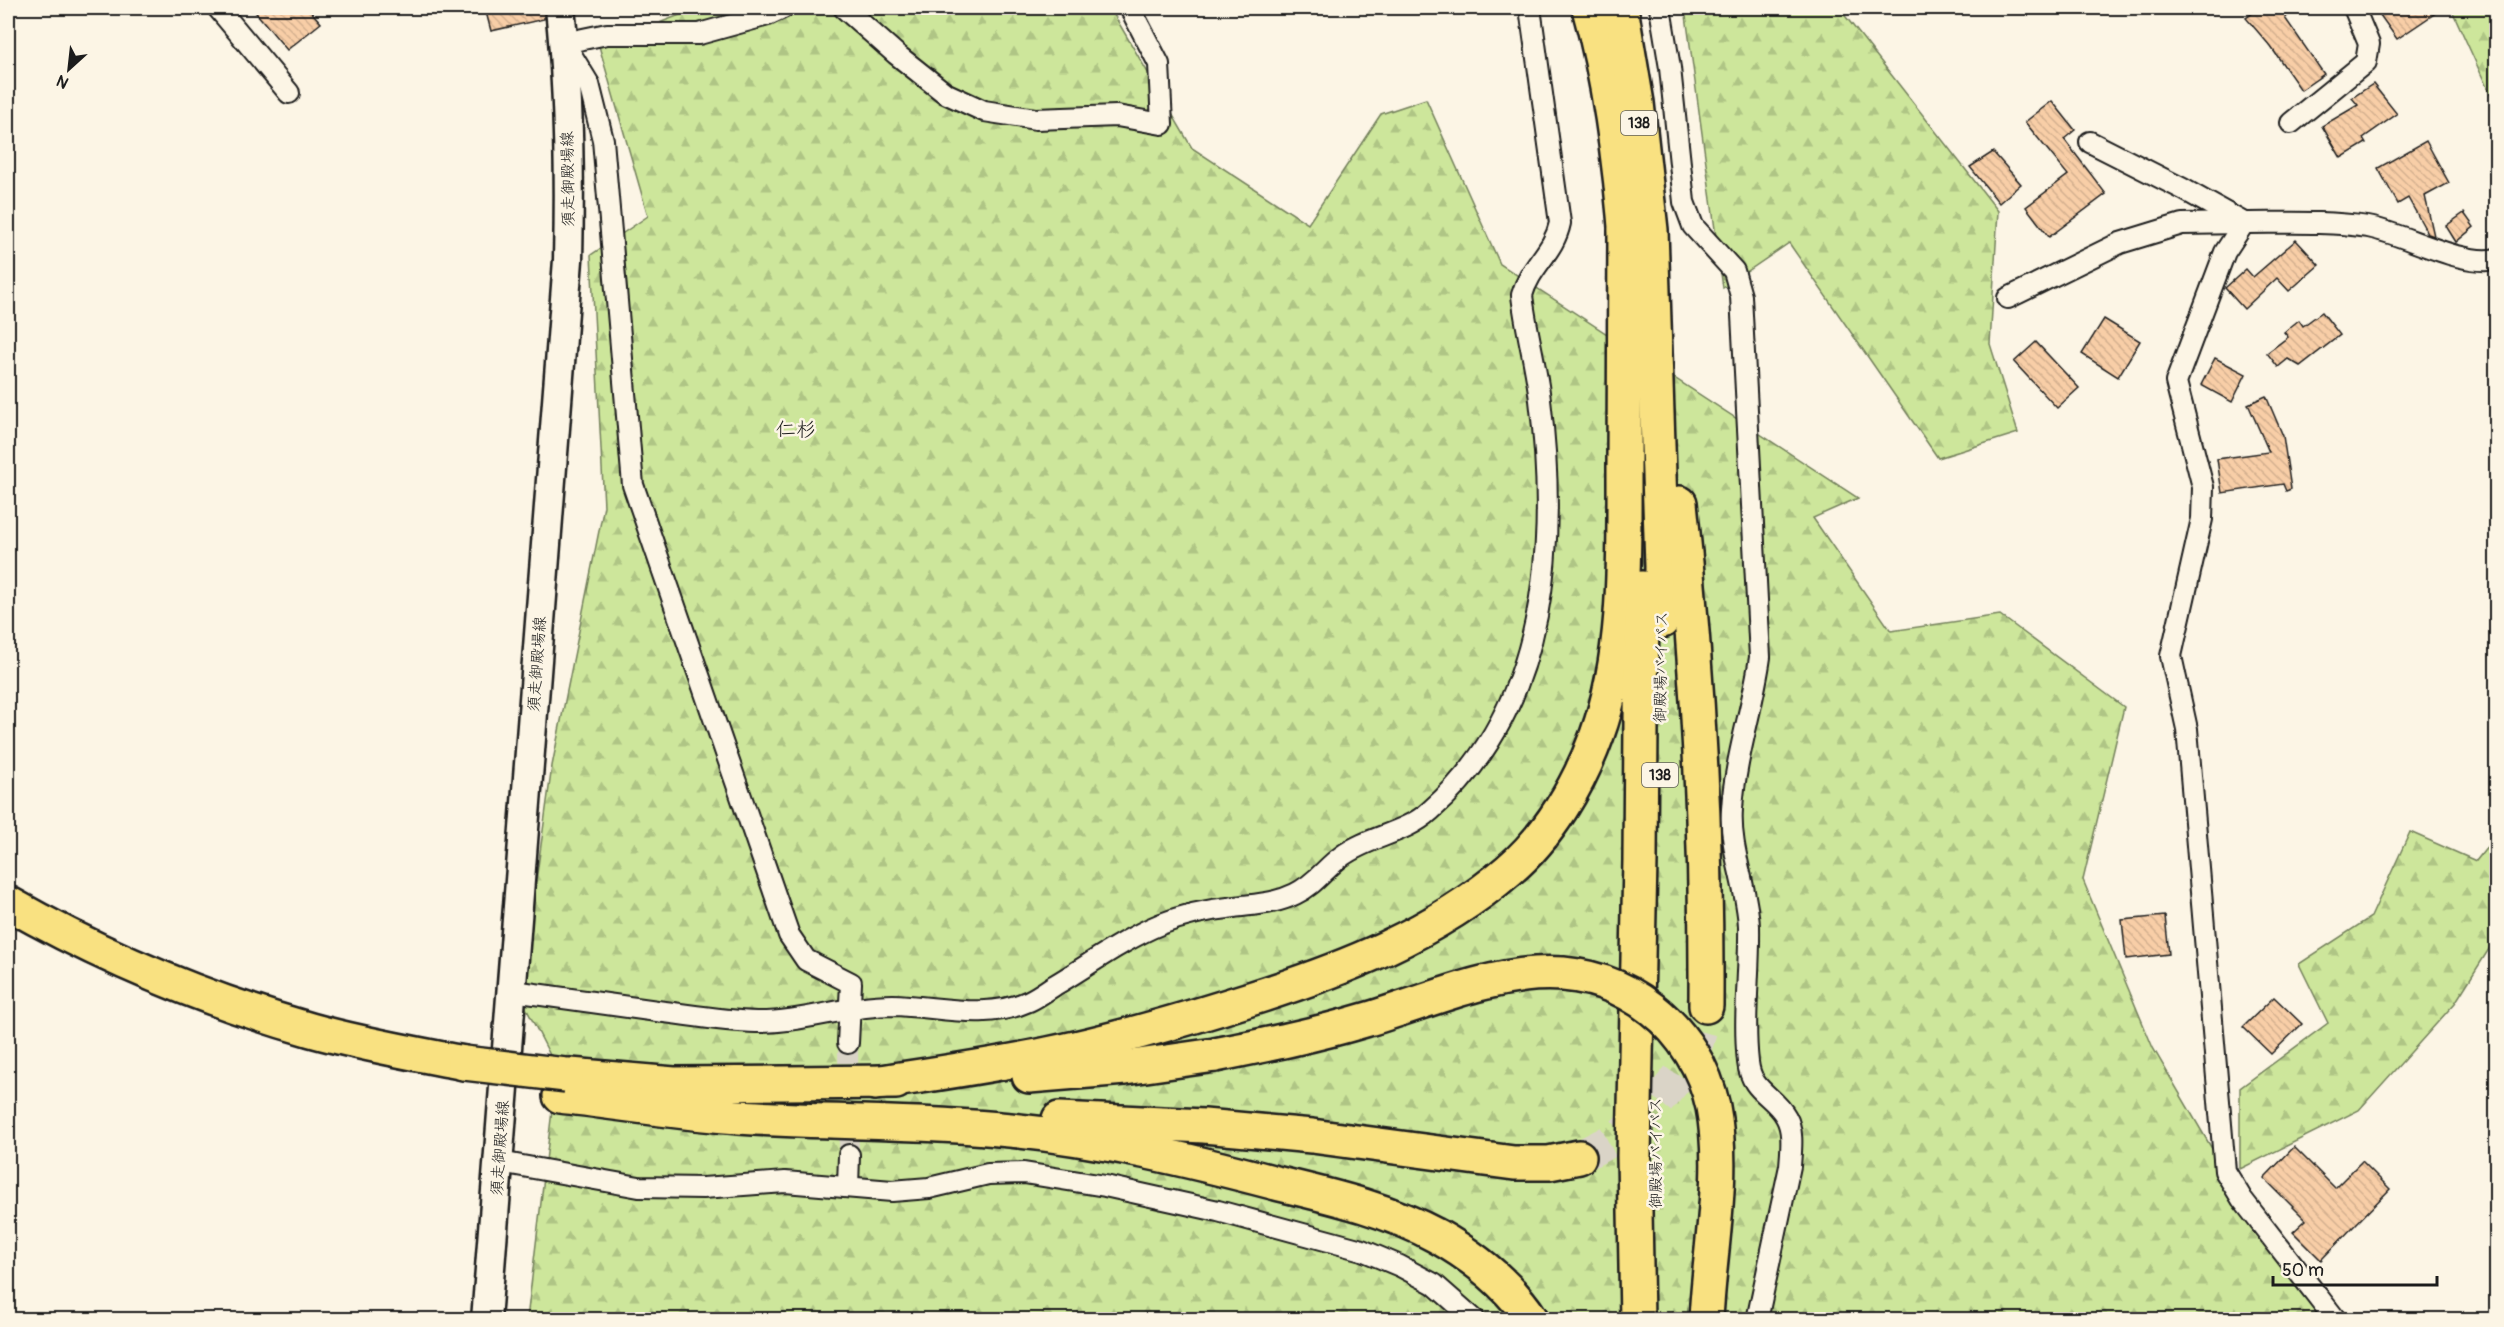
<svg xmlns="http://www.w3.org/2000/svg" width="2504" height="1327" viewBox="0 0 2504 1327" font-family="Pangolin,'Klee One',sans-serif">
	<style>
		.forest { fill: url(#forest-firs); stroke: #74815c; stroke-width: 1.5 }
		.building { fill: url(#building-back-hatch); stroke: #1c1c1c; stroke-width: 1.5 }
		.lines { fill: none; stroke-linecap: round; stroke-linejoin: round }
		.minor-tunnel { stroke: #dad4c7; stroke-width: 20; stroke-dasharray: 20 10; stroke-linecap: butt }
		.motorway-tunnel { stroke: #dad4c7; stroke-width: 33; stroke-dasharray: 33 16; stroke-linecap: butt }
		.minor-casing { stroke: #1c1c1c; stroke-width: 24 }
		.secondary-casing { stroke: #1c1c1c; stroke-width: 33 }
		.motorway-casing { stroke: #1c1c1c; stroke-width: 38 }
		.minor { stroke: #fcf5e5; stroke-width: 20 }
		.secondary { stroke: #fcf5e5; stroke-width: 28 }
		.motorway { stroke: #f9e181; stroke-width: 33 }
		.motorway-bridge-casing { stroke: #1c1c1c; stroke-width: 38; stroke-linecap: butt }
		.motorway-bridge { stroke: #f9e181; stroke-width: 33 }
		.labels { text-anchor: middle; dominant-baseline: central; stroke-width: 5; stroke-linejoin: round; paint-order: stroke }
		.shield { fill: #fcf5e5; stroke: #5f5d58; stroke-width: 1.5 }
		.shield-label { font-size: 15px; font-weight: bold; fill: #1c1c1c }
		.street-label { font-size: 16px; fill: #1c1c1c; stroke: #fcf5e5 }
		.quarter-label { font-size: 20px; fill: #1c1c1c; stroke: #fcf5e5 }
	</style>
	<defs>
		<pattern id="forest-firs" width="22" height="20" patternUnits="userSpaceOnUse" patternTransform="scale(1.5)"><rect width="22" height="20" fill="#cde69b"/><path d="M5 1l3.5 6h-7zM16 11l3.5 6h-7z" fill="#afc585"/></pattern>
		<pattern id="building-back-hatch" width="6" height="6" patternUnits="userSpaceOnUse" patternTransform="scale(1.5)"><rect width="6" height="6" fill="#f8cea7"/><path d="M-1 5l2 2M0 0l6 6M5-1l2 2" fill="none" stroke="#d4b08f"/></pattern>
	</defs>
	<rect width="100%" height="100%" fill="#fcf5e5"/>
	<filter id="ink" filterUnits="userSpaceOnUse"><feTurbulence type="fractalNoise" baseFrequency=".0167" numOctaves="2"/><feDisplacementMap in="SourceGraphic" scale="12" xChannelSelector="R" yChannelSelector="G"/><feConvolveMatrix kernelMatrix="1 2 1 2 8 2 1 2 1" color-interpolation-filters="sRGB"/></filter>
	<g filter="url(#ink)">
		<!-- forest -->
		<g class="forest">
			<polygon points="698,8 1110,8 1192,148 1308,224 1381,114 1426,99 1500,264 1858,498 1813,518 1891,631 2000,615 2124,707 2083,880 2153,1048 2225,1171 2336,1319 527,1319 557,1069 520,996 552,766 604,506 591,255 648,216 599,46"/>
			<polygon points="1685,8 1839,8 1998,211 1990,344 2018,433 1938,458 1789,243 1723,288"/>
			<polygon points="2451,8 2496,8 2496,107"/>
			<polygon points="2410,832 2476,861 2496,836 2496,938 2455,1003 2359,1110 2240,1169 2240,1088 2328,1023 2299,964 2371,917"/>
		</g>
		<!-- building -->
		<g class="building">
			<polygon points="252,8 308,8 321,23 287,50"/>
			<polygon points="485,8 544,8 544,19 491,31"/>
			<polygon points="2260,8 2298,8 2285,18 2324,74 2301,90 2271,47 2246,18"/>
			<polygon points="2375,8 2443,8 2397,39"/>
			<polygon points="2373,84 2397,114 2363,138 2366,143 2341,158 2322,126 2358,105 2352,98"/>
			<polygon points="2052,101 2075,130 2064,139 2106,194 2049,237 2026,207 2068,175 2025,122"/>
			<polygon points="2426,141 2449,183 2425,196 2434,236 2428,234 2408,198 2398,204 2378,168"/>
			<polygon points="1993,152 2021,184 1999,203 1970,167"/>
			<polygon points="2464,213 2474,227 2456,242 2446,226"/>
			<polygon points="2296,240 2319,265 2289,291 2277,278 2244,309 2225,288 2246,269 2253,277"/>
			<polygon points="2322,312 2340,335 2300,366 2288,359 2278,367 2267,353 2288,337 2284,332 2299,320 2303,326"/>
			<polygon points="2104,319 2140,341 2118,377 2082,354"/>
			<polygon points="2036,342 2079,388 2057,408 2014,362"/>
			<polygon points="2215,358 2246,374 2232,402 2201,385"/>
			<polygon points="2266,396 2283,436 2291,489 2286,491 2283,484 2222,493 2217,459 2269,452 2248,404"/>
			<polygon points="2165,916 2169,954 2126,959 2122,920"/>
			<polygon points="2274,997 2302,1024 2271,1054 2243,1027"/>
			<polygon points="2294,1147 2335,1188 2362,1161 2390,1189 2321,1260 2293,1232 2306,1220 2264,1178"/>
		</g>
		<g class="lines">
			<!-- minor-tunnel -->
			<polyline class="minor-tunnel" points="848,1043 849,1155"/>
			<!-- motorway-tunnel -->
			<polyline class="motorway-tunnel" points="1579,1157 1616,1138 1651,1110 1678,1077 1698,1040 1706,1006"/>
			<!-- minor casing -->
			<g class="minor-casing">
				<g id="minor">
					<polyline points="218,8 289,93"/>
					<polyline points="783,8 768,15 699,34 607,34 564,43 589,84 603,140 633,485 789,935 806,960 851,983 848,1043"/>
					<polyline points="844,8 896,54 945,93 984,111 1036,119 1117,116 1162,124 1159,64 1130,8"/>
					<path d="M 1660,8 L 1670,68 L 1684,202 L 1693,226 L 1734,271 L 1741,296 L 1760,657 C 1753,708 1735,758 1732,809 C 1729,849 1747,886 1749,926 C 1750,971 1743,1017 1748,1062 C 1751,1092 1774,1095 1786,1117 C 1794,1131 1791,1151 1790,1166 L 1757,1320"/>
					<polyline points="2291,123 2366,62 2369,44 2354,8"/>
					<polyline points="2090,142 2183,189 2244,223"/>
					<polyline points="2008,298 2120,243 2182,224 2244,223"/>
					<path d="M 513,991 C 561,998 609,1004 657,1011 C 690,1015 723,1021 756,1022 C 802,1023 847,1005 893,1005 C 938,1006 985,1021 1029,1001 C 1038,997 1047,990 1055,985 C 1089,965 1124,939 1161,924 C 1182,916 1206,910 1228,908 C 1251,904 1273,905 1295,894 C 1316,884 1325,868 1342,856 C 1369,836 1405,834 1430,811 C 1547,709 1558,545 1540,400 C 1536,365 1526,330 1522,295 C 1530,266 1554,252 1560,223 L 1530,8"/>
					<polyline points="500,1162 639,1187 703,1188 785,1182 892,1191 929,1188 988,1174 1024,1173 1105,1186 1218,1211 1362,1250 1400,1266 1434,1284 1475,1320"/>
					<polyline points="848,1187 849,1155"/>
					<path d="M 2336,1320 L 2242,1199 L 2225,1171 L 2187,729 L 2171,656 L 2202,519 L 2203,487 L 2176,382 L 2225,252 L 2244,223 C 2285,223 2328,221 2368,227 C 2403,233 2462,267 2496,259"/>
				</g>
			</g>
			<!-- secondary casing -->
			<g class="secondary-casing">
				<path id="secondary" d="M 486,1320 L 568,260 C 570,176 569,91 560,8"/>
			</g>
			<!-- motorway casing -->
			<g class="motorway-casing">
				<g id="motorway">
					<path d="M 1589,8 C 1611,87 1621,170 1627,251"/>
					<polyline points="1621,8 1637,103 1651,230 1662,566 1662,621"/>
					<path d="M 1680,503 C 1698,670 1707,839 1706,1006"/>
					<path d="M 8,903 C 103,957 206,1000 311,1030 C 361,1044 413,1053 464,1063"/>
					<polyline points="570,1075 674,1084 896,1082"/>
					<polyline points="1029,1076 1125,1068 1215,1055"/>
					<path d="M 875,1083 C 933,1074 991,1066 1048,1054 C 1116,1040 1184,1020 1250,999 C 1342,970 1435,934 1509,870 C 1549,836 1579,785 1597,735 C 1627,653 1624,554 1624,468 C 1625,389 1625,310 1625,231"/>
					<path d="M 560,1096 C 620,1103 679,1113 739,1117 C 829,1123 920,1121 1010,1130 C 1100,1139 1189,1160 1276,1183 C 1330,1196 1388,1209 1437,1236 C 1474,1257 1508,1283 1532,1320"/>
					<polyline points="1059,1119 1204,1126 1312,1136 1514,1163 1549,1163 1579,1157"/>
					<polyline points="1637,1320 1634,1156 1640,860 1642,588"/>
				</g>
			</g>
			<!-- minor -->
			<use href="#minor" class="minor"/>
			<!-- secondary -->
			<use href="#secondary" class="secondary"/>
			<!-- motorway -->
			<use href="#motorway" class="motorway"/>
			<!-- motorway-bridge casing -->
			<g class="motorway-bridge-casing">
				<g id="motorway-bridge">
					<path d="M 1215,1055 C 1265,1045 1315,1035 1365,1020 C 1462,992 1560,937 1652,1009 C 1683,1033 1705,1069 1713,1107 C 1726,1174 1709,1252 1706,1320"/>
					<polyline points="464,1063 566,1075"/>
				</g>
			</g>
			<!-- motorway-bridge -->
			<use href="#motorway-bridge" class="motorway-bridge"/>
		</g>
	</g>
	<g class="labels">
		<!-- shield labels -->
		<g class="shield">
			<rect x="1621" y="111" width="36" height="24" rx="4.5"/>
			<rect x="1642" y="763" width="36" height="24" rx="4.5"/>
		</g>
		<g class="shield-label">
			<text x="1639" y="123">138</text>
			<text x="1660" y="775">138</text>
		</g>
		<!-- street labels -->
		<g class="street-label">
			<text transform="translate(568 179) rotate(-91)">須走御殿場線</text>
			<text transform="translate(537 664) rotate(-86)">須走御殿場線</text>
			<text transform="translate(1661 667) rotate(-89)">御殿場バイパス</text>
			<text transform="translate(500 1148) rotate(-86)">須走御殿場線</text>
			<text transform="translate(1656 1153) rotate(-90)">御殿場バイパス</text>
		</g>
		<!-- quarter labels -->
		<g class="quarter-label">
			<text x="796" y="429">仁杉</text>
		</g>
	</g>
	<!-- margin -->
	<rect width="2504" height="1327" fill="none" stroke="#fcf5e5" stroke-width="30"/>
	<rect x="15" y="15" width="2474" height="1297" fill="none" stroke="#1c1c1c" stroke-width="2" filter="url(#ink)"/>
	<!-- north arrow -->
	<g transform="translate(69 69) rotate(207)" stroke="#fcf5e5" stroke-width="4.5" paint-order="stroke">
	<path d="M0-4.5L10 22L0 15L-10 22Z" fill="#1c1c1c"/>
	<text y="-9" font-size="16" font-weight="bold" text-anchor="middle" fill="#1c1c1c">N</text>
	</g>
	<!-- scale -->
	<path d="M2273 1276v9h164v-9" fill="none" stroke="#1c1c1c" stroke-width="3"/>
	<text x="2282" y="1276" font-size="18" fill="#1c1c1c" stroke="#fcf5e5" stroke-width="4.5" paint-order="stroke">50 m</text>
</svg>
